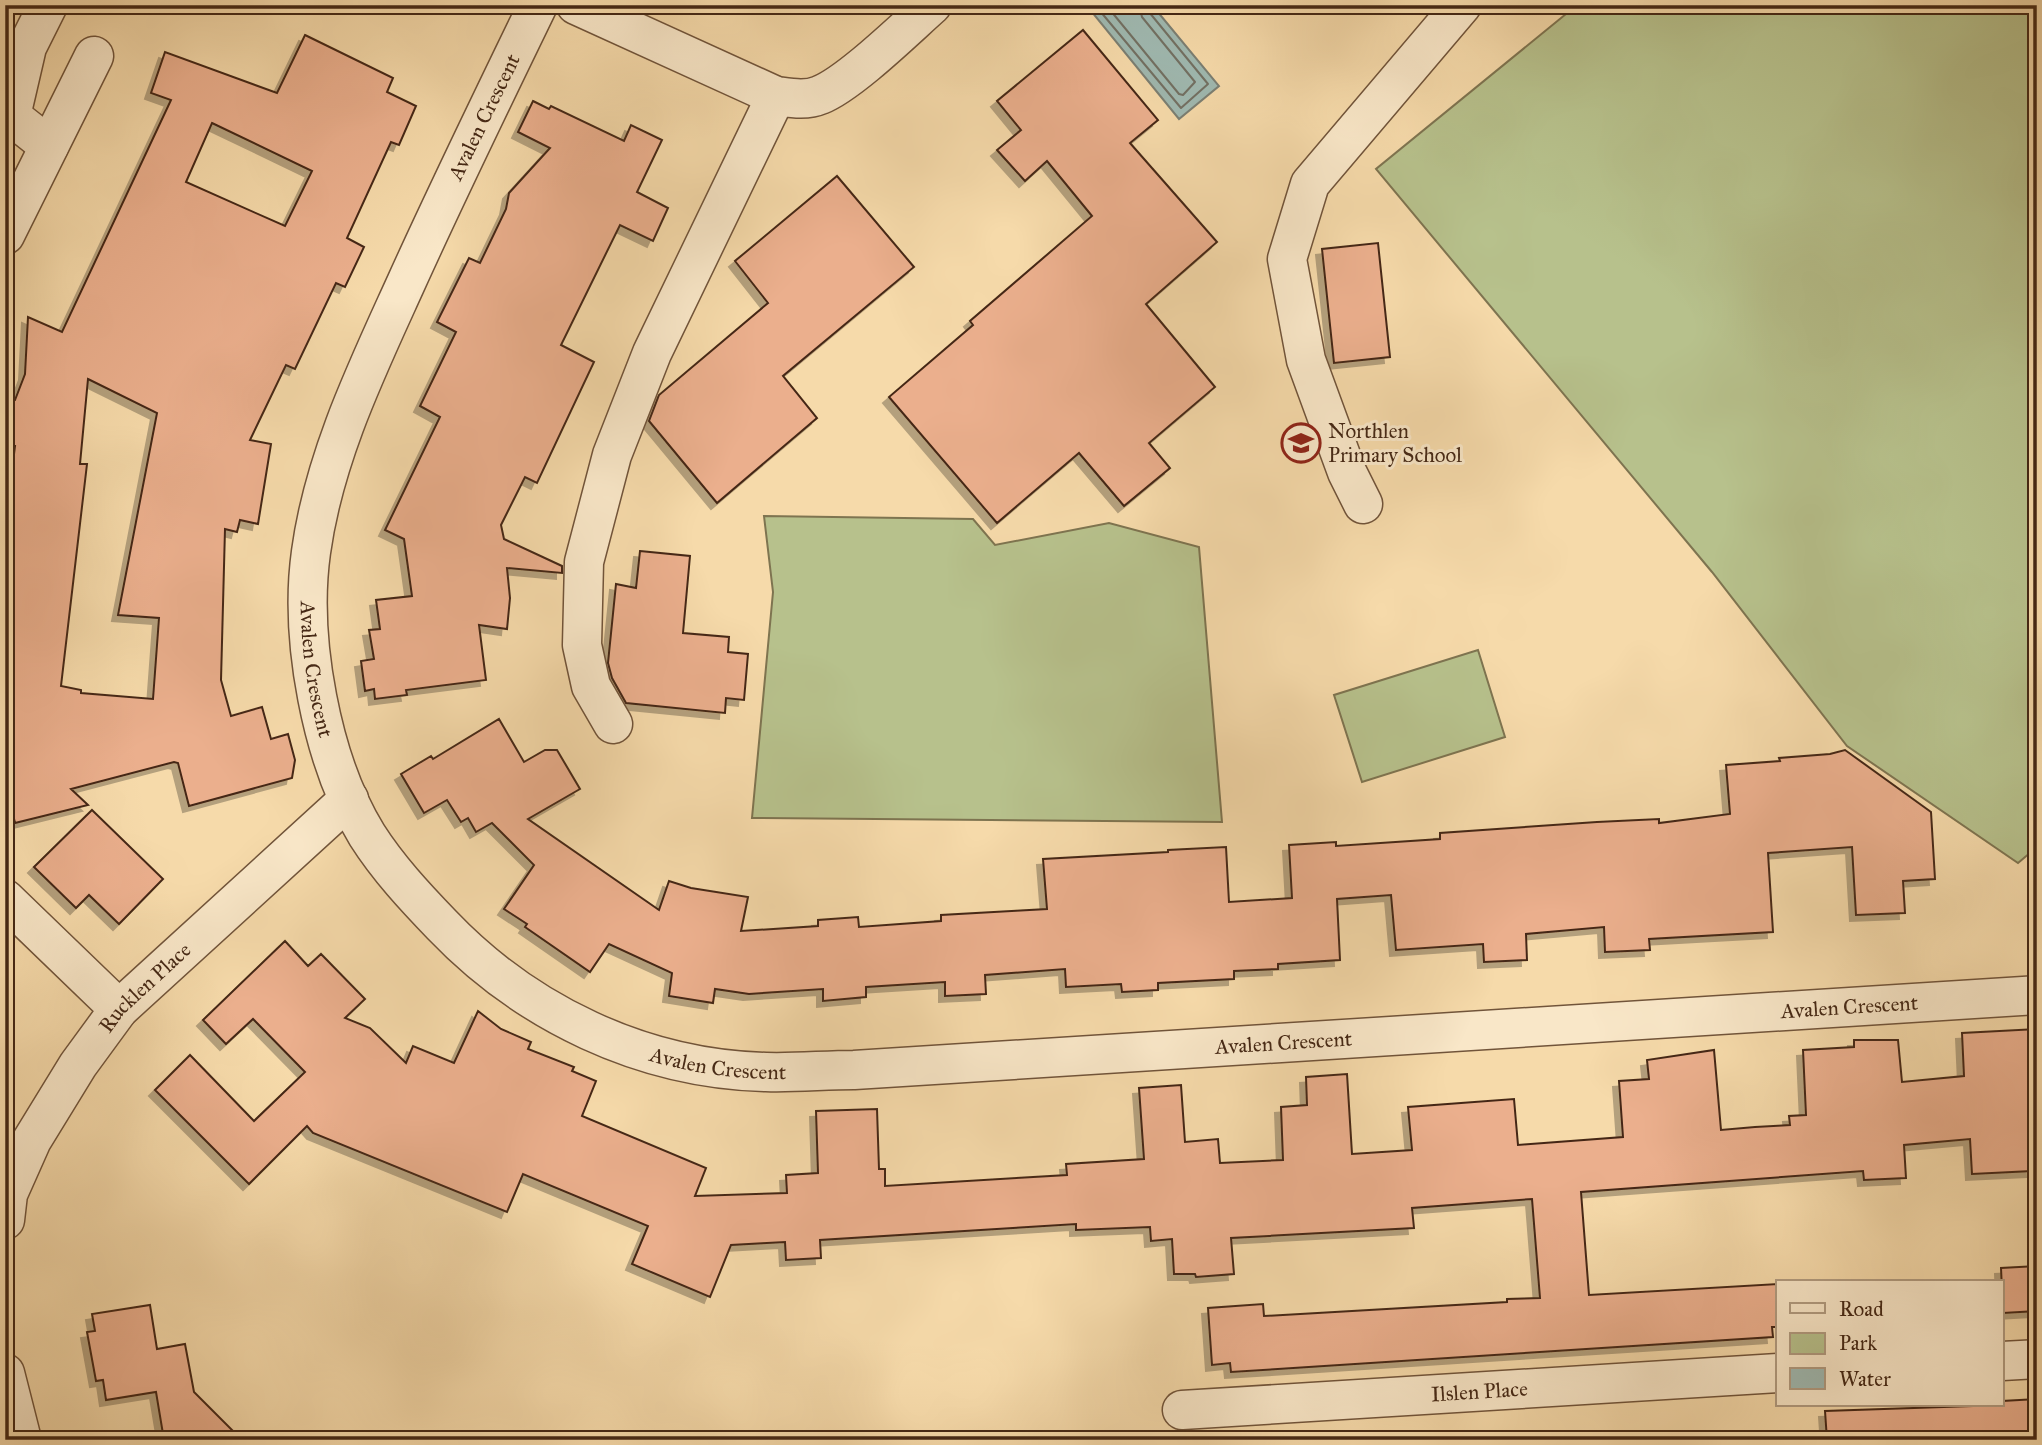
<svg xmlns="http://www.w3.org/2000/svg" width="2042" height="1445" viewBox="0 0 2042 1445" font-family="'IM FELL Great Primer',serif">
	<style>
		.green { fill: #b7c18c; stroke: #7e7450; stroke-width: 2 }
		.water { fill: #9fb9b1; stroke: #7b7f73; stroke-width: 2 }
		.lines { fill: none; stroke-linecap: round; stroke-linejoin: round }
		.shore { stroke: #727063; stroke-width: 2 }
		.building { fill: #ebaf8d; stroke: #452815; stroke-width: 2; fill-rule: evenodd; filter: url(#shadow) }
		.minor-casing { stroke: #71543a; stroke-width: 41 }
		.minor { stroke: #f9e7c8; stroke-width: 38 }
		.labels { text-anchor: middle; dominant-baseline: central; stroke-width: 6; stroke-linejoin: round; paint-order: stroke }
		.street-label { font-size: 21px; fill: #452815; stroke: #f9e7c8 }
		.poi-label { font-size: 21px; fill: #452815; stroke: #f9e7c8; text-anchor: start }
	</style>
	<defs>
		<filter id="shadow"><feDropShadow dx="-6" dy="6" stdDeviation="0" flood-color="#0004"/></filter>
	</defs>
	<rect width="100%" height="100%" fill="#f6daaa"/>
	<filter id="stains"><feTurbulence type="fractalNoise" baseFrequency=".00286" numOctaves="4"/><feColorMatrix values="0 0 0 0 .2 0 0 0 0 .09 0 0 0 0 .02 0 0 0 .5 -.17"/></filter>
	<radialGradient id="worn" r=".72"><stop offset=".6" stop-color="#630" stop-opacity="0"/><stop offset="1" stop-color="#630" stop-opacity=".3"/></radialGradient>
	<!-- green -->
	<g class="green">
		<polygon points="1577,5 2037,5 2037,847 2018,863 1847,746 1712,572 1376,169"/>
		<polygon points="764,516 973,519 995,545 1109,523 1199,547 1222,822 752,818 773,592"/>
		<polygon points="1478,650 1505,737 1362,782 1334,695"/>
	</g>
	<!-- water -->
	<polygon class="water" points="1152,5 1219,86 1179,119 1087,6"/>
	<g class="lines">
		<!-- shore -->
		<g class="shore">
			<polyline points="1095,5 1181,108 1208,84 1149,12 1148,5"/>
			<polyline points="1106,5 1179,94 1183,95 1195,82 1142,17 1139,5"/>
		</g>
	</g>
	<!-- building -->
	<g class="building">
		<polygon points="1083,30 1158,120 1130,143 1217,242 1146,304 1215,387 1149,443 1170,468 1124,506 1079,453 997,523 889,397 973,325 970,321 1092,216 1047,161 1025,181 997,150 1021,130 997,101"/>
		<path d="M 305,35 L 393,78 L 387,92 L 416,106 L 399,145 L 391,142 L 347,238 L 364,247 L 345,287 L 336,283 L 295,369 L 286,365 L 250,440 L 271,444 L 258,524 L 240,520 L 237,532 L 225,529 L 221,680 L 231,716 L 262,707 L 271,739 L 288,734 L 295,760 L 292,778 L 189,806 L 178,763 L 174,762 L 71,789 L 88,805 L 15,823 L 5,781 L 5,527 L 15,446 L 5,446 L 5,399 L 15,400 L 25,374 L 28,317 L 62,332 L 171,100 L 151,93 L 165,52 L 277,93 ZM 212,123 L 312,171 L 285,226 L 186,182 ZM 88,379 L 157,413 L 118,615 L 159,618 L 153,699 L 81,693 L 81,690 L 61,686 L 87,464 L 80,464 Z"/>
		<polygon points="533,101 549,109 551,106 624,141 631,125 662,140 637,192 668,208 653,241 620,225 561,345 594,362 537,483 525,477 501,525 504,539 562,566 562,573 507,568 510,598 507,629 479,625 486,680 406,690 407,695 375,699 374,689 365,691 361,661 374,659 369,630 380,629 376,600 412,596 404,539 385,530 440,417 420,406 456,332 437,322 469,258 480,263 506,209 509,193 550,148 518,132"/>
		<polygon points="837,176 914,267 783,376 817,418 717,503 649,421 659,395 768,303 735,261"/>
		<polygon points="1378,243 1390,357 1334,363 1322,249"/>
		<polygon points="640,551 690,556 683,633 729,637 728,652 748,654 744,700 726,698 725,713 626,703 612,678 608,663 616,584 636,588"/>
		<polygon points="499,719 524,762 545,750 557,750 580,789 528,819 659,910 669,881 691,888 748,897 741,931 818,926 818,920 858,917 859,927 941,921 941,915 1047,909 1043,859 1168,852 1168,850 1226,847 1229,902 1292,898 1289,845 1336,842 1336,846 1440,839 1440,833 1597,822 1659,819 1659,823 1730,814 1726,765 1780,761 1779,758 1830,754 1845,750 1931,812 1935,879 1903,881 1905,913 1856,915 1852,847 1768,853 1773,932 1649,939 1650,950 1605,952 1604,927 1526,934 1527,960 1484,962 1483,944 1396,950 1391,895 1337,899 1340,960 1278,964 1278,969 1234,971 1234,979 1158,983 1158,990 1122,992 1121,984 1066,987 1065,969 985,975 986,994 945,996 945,982 866,987 866,997 823,1001 823,989 749,994 715,989 713,1003 669,996 672,973 609,944 590,972 525,927 527,924 504,909 534,865 492,823 476,832 468,818 461,822 447,800 424,813 401,774 431,756 433,759"/>
		<polygon points="92,810 163,879 119,924 89,895 76,908 34,867"/>
		<polygon points="285,941 308,966 321,954 365,999 345,1018 370,1028 406,1063 413,1046 454,1063 478,1011 501,1029 531,1042 528,1049 574,1067 572,1071 596,1081 582,1116 706,1168 695,1196 787,1193 786,1175 818,1173 816,1111 877,1109 879,1169 885,1169 885,1186 1067,1175 1066,1164 1144,1159 1139,1088 1181,1085 1185,1142 1218,1139 1220,1163 1283,1160 1281,1107 1307,1105 1306,1077 1347,1074 1352,1154 1412,1150 1408,1107 1514,1099 1518,1145 1623,1137 1619,1081 1649,1079 1647,1060 1714,1050 1721,1130 1755,1127 1790,1125 1789,1116 1806,1115 1803,1050 1854,1047 1854,1040 1898,1040 1902,1082 1964,1076 1962,1033 2037,1029 2037,1137 2030,1138 2032,1171 1972,1174 1970,1139 1904,1145 1906,1178 1864,1180 1863,1171 1581,1192 1589,1295 1778,1284 1778,1327 1772,1327 1773,1337 1231,1372 1230,1363 1212,1365 1208,1308 1263,1304 1264,1316 1507,1302 1507,1299 1540,1298 1532,1199 1412,1208 1414,1228 1231,1238 1234,1274 1196,1277 1195,1274 1174,1274 1172,1239 1151,1241 1150,1227 1076,1230 1076,1224 820,1240 821,1258 786,1260 785,1242 731,1245 710,1297 632,1264 648,1226 523,1174 507,1212 313,1133 307,1126 249,1184 155,1090 190,1055 254,1121 305,1072 253,1019 226,1044 203,1020"/>
		<polygon points="2037,1266 2037,1311 2003,1313 2001,1268"/>
		<polygon points="150,1305 157,1349 185,1344 194,1392 242,1440 164,1440 156,1392 106,1400 103,1380 96,1381 87,1332 95,1331 92,1314"/>
		<polygon points="2037,1399 2037,1440 1827,1440 1825,1411 2002,1405 2002,1401"/>
	</g>
	<g class="lines">
		<!-- minor casing -->
		<g class="minor-casing">
			<g id="minor">
				<polyline points="48,5 27,47 11,116 49,146"/>
				<path id="s1" d="M 538,5 C 493,98 448,190 406,283 C 367,369 324,457 311,552 C 299,638 321,760 367,835 C 388,868 415,897 442,925 C 526,1013 642,1069 766,1072 C 795,1073 825,1070 854,1070 L 2037,995"/>
				<path d="M 576,5 L 776,96 C 791,98 806,101 820,95 C 850,83 906,28 932,5"/>
				<polyline points="5,235 94,56"/>
				<polyline points="1363,504 1347,472 1306,360 1287,259 1310,184 1462,5"/>
				<polyline points="613,724 591,686 582,645 584,562 612,455 652,353 776,96"/>
				<polyline points="5,899 119,1009"/>
				<path id="s2" d="M 5,1220 L 8,1194 L 32,1140 L 78,1065 L 119,1009 L 349,799"/>
				<polyline points="2002,1361 2037,1359"/>
				<polyline points="5,1373 22,1440"/>
				<path id="s3" d="M 1182,1410 L 1778,1373"/>
			</g>
		</g>
		<!-- minor -->
		<use href="#minor" class="minor"/>
	</g>
	<!-- icons -->
	<defs>
		<g id="school-ring" transform="scale(2.0125)"><circle r="9.5" fill="#f9e7c8" stroke="#8f2418" stroke-width="1.5"/><path d="M0-5L7-2L0 1L-7-2ZM-4 1L0 2.5L4 1V4Q0 6-4 4Z" fill="#8f2418"/></g>
	</defs>
	<g fill-rule="evenodd">
		<use href="#school-ring" x="1301" y="443"/>
	</g>
	<g class="labels">
		<!-- street labels -->
		<g class="street-label">
			<text transform="translate(484 117) rotate(-64)">Avalen Crescent</text>
			<text stroke="none"><textPath href="#s1" startOffset="712">Avalen Crescent</textPath></text>
			<text stroke="none"><textPath href="#s2" startOffset="276">Rucklen Place</textPath></text>
			<text stroke="none"><textPath href="#s1" startOffset="2455">Avalen Crescent</textPath></text>
			<text stroke="none"><textPath href="#s1" startOffset="1888">Avalen Crescent</textPath></text>
			<text stroke="none"><textPath href="#s1" startOffset="1321">Avalen Crescent</textPath></text>
			<text stroke="none"><textPath href="#s3" startOffset="298">Ilslen Place</textPath></text>
		</g>
		<!-- poi labels -->
		<g class="poi-label">
			<text x="1328" y="431">Northlen<tspan x="1328" dy="24">Primary School</tspan></text>
		</g>
	</g>
	<!-- margin -->
	<rect width="2042" height="1445" fill="none" stroke="#f6daaa" stroke-width="28"/>
	<rect x="7" y="7" width="2028" height="1431" fill="none" stroke="#452815" stroke-width="3.5"/>
	<rect x="14" y="14" width="2014" height="1417" fill="none" stroke="#452815" stroke-width="2"/>
	<!-- legend -->
	<rect x="1776" y="1280" width="228" height="126" fill="#f9e7c8" stroke="#b19b80" stroke-width="2"/>
	<rect x="1790" y="1303" width="35" height="10" fill="#f9e7c8" stroke="#b19b80" stroke-width="2"/>
	<text x="1839" y="1316" font-size="21" fill="#452815">Road</text>
	<rect x="1790" y="1333" width="35" height="21" fill="#b7c18c" stroke="#b19b80" stroke-width="2"/>
	<text x="1839" y="1350" font-size="21" fill="#452815">Park</text>
	<rect x="1790" y="1368" width="35" height="21" fill="#9fb9b1" stroke="#b19b80" stroke-width="2"/>
	<text x="1839" y="1386" font-size="21" fill="#452815">Water</text>
	<rect width="100%" height="100%" filter="url(#stains)"/>
	<rect width="100%" height="100%" fill="url(#worn)"/>
</svg>
